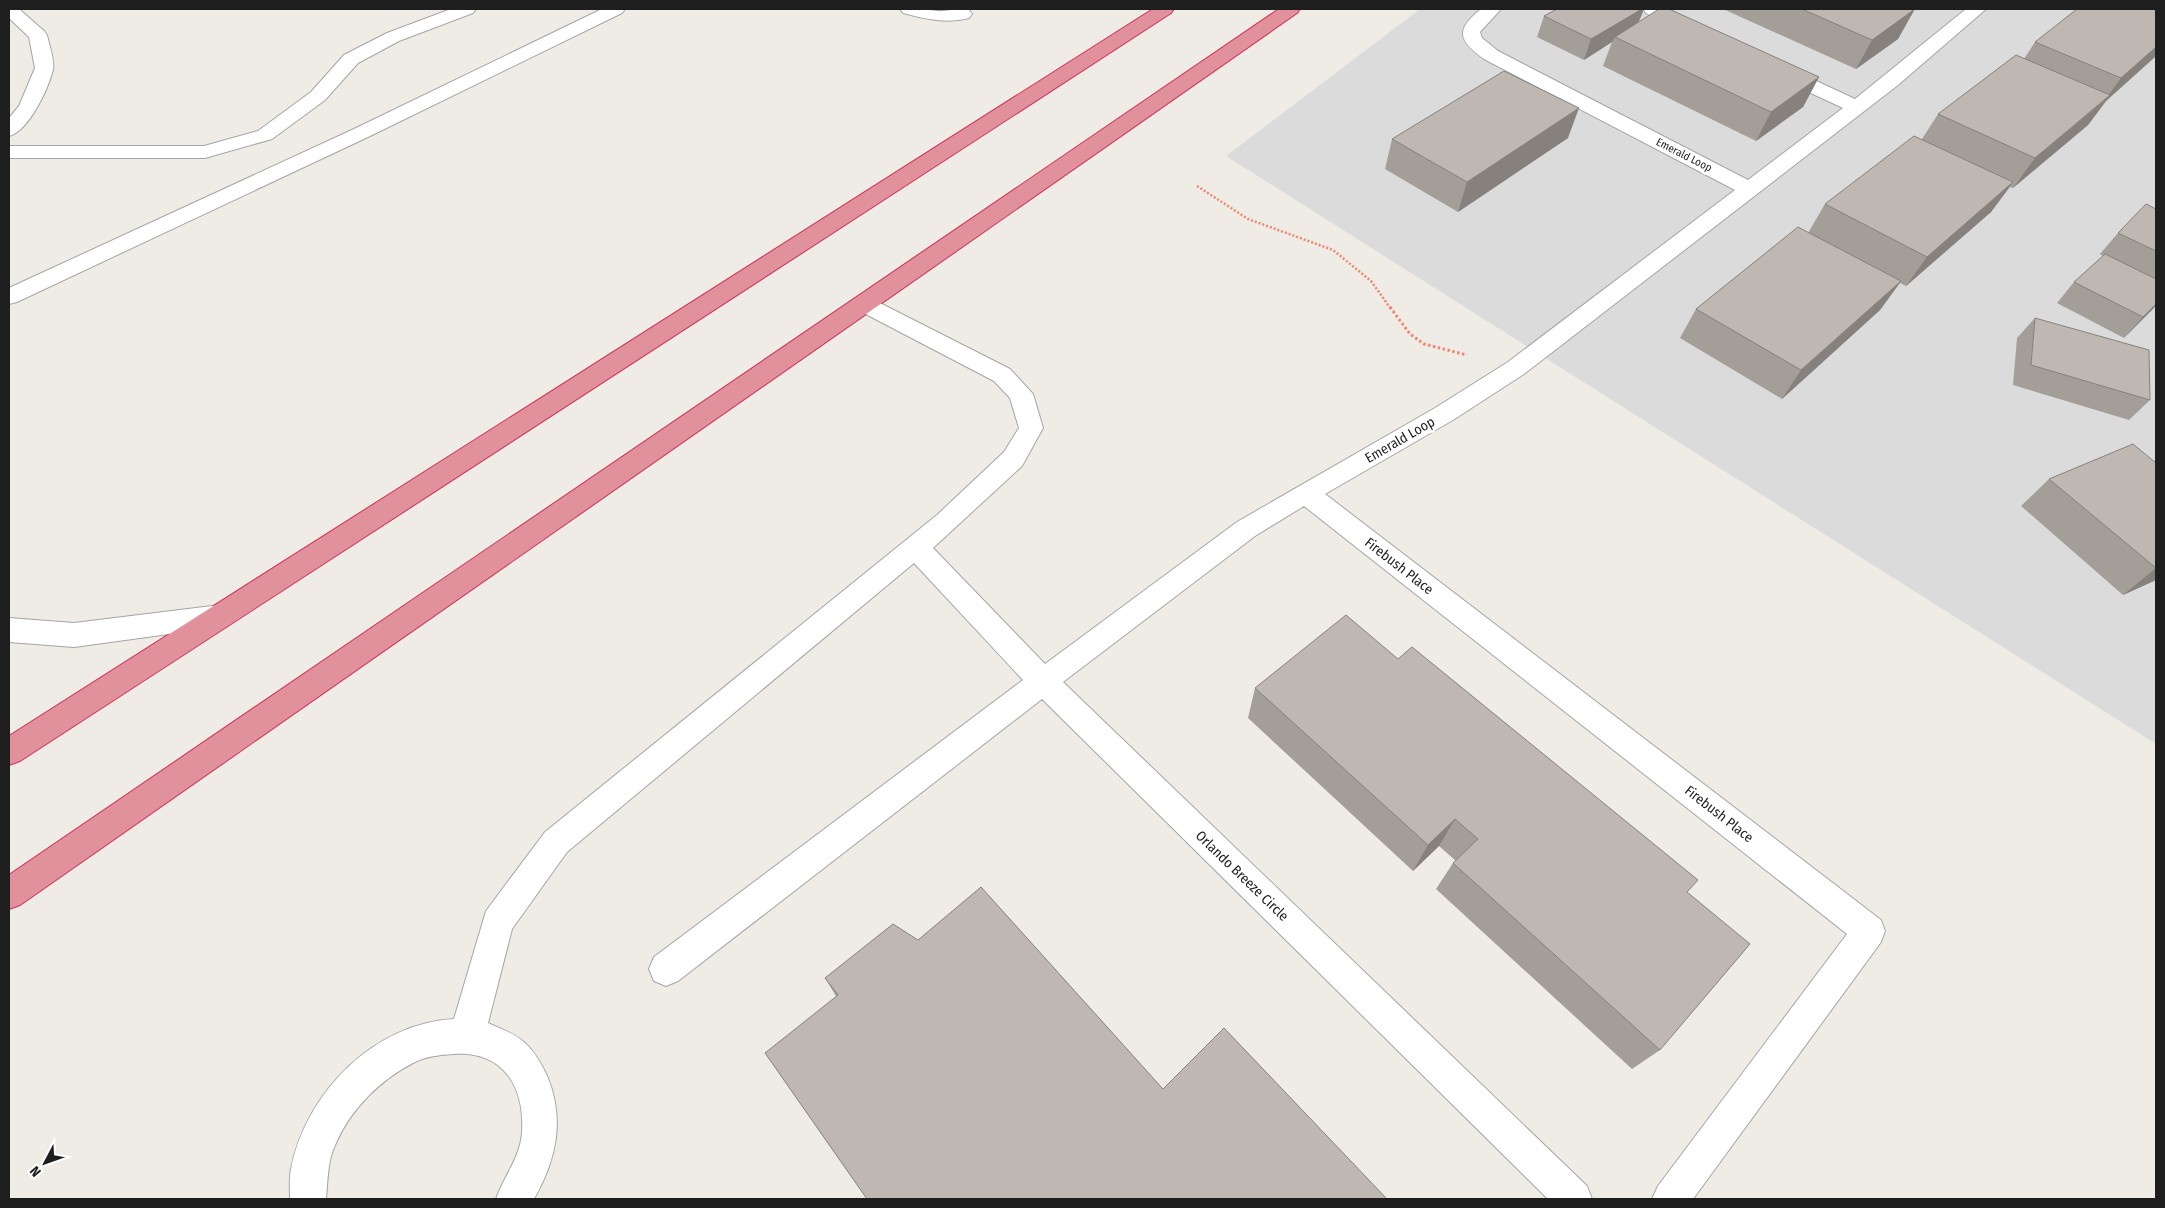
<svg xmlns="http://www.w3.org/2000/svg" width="2165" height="1208" viewBox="0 0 2165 1208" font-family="'Fira Sans Condensed',sans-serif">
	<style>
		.residential { fill: #dcdbdb }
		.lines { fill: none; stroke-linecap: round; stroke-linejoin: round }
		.minor-casing { stroke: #a5a5a5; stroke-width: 2 }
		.highway-casing { stroke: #d02f5c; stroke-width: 2 }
		.path-far1 { stroke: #f18773; stroke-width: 2.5; stroke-dasharray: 2 2; stroke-linecap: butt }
		.path { stroke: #f18773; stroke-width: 3; stroke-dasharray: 2.5 2.5; stroke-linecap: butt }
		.minor { fill: #fff; fill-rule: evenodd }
		.highway { fill: #e1919b; fill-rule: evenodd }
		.wall { fill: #a49e99 }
		.shaded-wall { fill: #86817d }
		.building { fill: #bfb8b2; stroke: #86817d }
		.labels { text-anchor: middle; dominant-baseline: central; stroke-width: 5; stroke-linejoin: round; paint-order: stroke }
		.far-street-label { font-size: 11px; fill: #1e1e1e; stroke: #fff }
		.street-label { font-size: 14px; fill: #1e1e1e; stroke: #fff }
	</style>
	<rect width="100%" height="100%" fill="#efece5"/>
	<!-- residential -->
	<polygon class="residential" points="1420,9 2156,9 2156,744 1226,156"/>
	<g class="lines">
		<!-- minor casing -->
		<g class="minor-casing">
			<g id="minor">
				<path d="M 9,9 L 19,9 L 44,31 L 47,35 C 49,45 55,60 53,70 C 48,89 29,131 9,136 L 9,118 L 19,106 L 35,68 L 29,37 L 9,18 Z"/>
				<polygon points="451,9 476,9 473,13 399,41 358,63 325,100 272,139 205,158 9,158 9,146 204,146 258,131 311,92 344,55 387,33"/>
				<polygon points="602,9 625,9 622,13 368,137 17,302 9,304 9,288 354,129"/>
				<path d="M 900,9 C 912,8 924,9 937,11 C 948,12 958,7 969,10 L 972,14 L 969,18 C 946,24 926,19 903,13 Z"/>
				<path d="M 1481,9 L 1501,9 L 1480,32 L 1482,38 L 1498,51 L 1748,180 L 1843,108 L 1772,75 L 1770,71 L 1772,67 L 1779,65 L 1786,67 L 1855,99 L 1966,9 L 1986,9 L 1898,85 L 1524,374 L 1453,420 L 1325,494 L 1881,920 L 1885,931 L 1881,942 L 1693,1199 L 1652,1199 L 1658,1186 L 1847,934 L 1304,506 L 1255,536 L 1063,682 L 1587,1186 L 1592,1199 L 1548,1199 L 1042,699 L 678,981 L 666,986 L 654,981 L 649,969 L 654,957 L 1023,680 L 914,563 L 567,852 L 512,929 L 488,1023 C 501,1029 514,1033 525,1043 C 535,1052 542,1065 548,1078 C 565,1121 556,1160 534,1199 L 496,1199 C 504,1176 520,1158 522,1133 C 525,1086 503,1051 454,1054 C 440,1055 426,1056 413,1063 C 380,1080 351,1109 336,1143 C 327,1161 328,1180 326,1199 L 290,1199 C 290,1189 289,1178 291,1169 C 306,1092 375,1023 454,1019 L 486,911 L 545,832 L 937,515 L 1004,452 L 1019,428 L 1010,398 L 994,381 L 856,309 L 853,304 L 856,299 L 864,296 L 872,299 L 1010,369 L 1033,394 L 1043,428 L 1022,466 L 933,548 L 1045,664 L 1237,522 L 1435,408 L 1508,362 L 1735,190 L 1484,59 C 1458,40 1455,30 1481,9 Z"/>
				<polygon points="1643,9 1665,9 1694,25 1697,29 1694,33 1688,34 1682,33 1646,13"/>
				<polygon points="220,605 230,608 234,616 230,624 220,627 74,647 9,642 9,618 74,623"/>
			</g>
		</g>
		<!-- highway casing -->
		<g class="highway-casing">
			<g id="highway">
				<polygon points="1153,9 1174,9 1171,13 20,761 9,765 9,736"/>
				<polygon points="1279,9 1300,9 1297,13 20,905 9,909 9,875"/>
			</g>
		</g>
		<!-- path-far1 -->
		<polyline class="path-far1" points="1197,186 1248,219 1333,250 1371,281 1391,309"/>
		<!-- path -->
		<polyline class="path" points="1390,307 1410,334 1424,344 1467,355"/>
		<!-- minor -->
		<use href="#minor" class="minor"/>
		<!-- highway -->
		<use href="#highway" class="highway"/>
	</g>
	<!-- wall -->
	<g class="wall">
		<polygon points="1557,9 1644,9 1639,21 1819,77 1803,107 1756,141 1603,66 1612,42 1584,60 1537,37 1544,16"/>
		<polygon points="1723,9 1913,9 1898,39 1856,69"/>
		<polygon points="2035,42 2156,56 2106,101 2088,125 2013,188 2010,187 1991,212 1906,286 1900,283 1880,310 1782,399 1680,338 1696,309 1808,233 1825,204 1922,139 1938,114 2024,59"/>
		<polygon points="1568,138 1458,212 1385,169 1392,139"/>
		<polygon points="2156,209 2156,305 2124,338 2057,303 2074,282 2103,256 2100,254 2118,233"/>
		<polygon points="2035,318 2150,400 2129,420 2013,385 2017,338"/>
		<polygon points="2156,463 2156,580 2123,595 2021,506 2049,479"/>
		<polygon points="1398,659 1687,892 1660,1050 1632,1069 1436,889 1453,863 1456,861 1439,846 1413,871 1248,718 1255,688"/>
		<polygon points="918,940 1163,1089 836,996 825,978"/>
	</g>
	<!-- shaded-wall -->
	<g class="shaded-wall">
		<polygon points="1642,9 1644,9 1636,28 1615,37 1612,42 1584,60 1591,39"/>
		<polygon points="1915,9 1898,39 1856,69 1872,40"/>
		<polygon points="2156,47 2156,56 2106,101 2088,125 2013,188 2035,158 2104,101 2121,78"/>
		<polygon points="1819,77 1803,107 1756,141 1771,112"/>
		<polygon points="1579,108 1568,138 1458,212 1467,182"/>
		<polygon points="2013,182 1991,212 1906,286 1927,257"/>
		<polygon points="1901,281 1880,310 1782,399 1801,370"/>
		<polygon points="2156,304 2154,308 2124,338 2143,317"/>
		<polygon points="2156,568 2156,580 2123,595"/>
		<polygon points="1455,819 1439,846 1413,871 1428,845"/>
	</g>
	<!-- building -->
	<g class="building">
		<polygon points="1557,9 1642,9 1591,39 1544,16"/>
		<polygon points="1659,9 1669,9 1819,77 1771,112 1615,37"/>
		<polygon points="1802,9 1915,9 1872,40"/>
		<polygon points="2077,9 2156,9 2156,47 2121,78 2035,42"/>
		<polygon points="2016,55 2110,95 2035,158 1938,114"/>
		<polygon points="1504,71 1579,108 1467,182 1392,139"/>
		<polygon points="1914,136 2013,182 1927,257 1825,204"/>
		<polygon points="2146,204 2156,209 2156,251 2118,233"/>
		<polygon points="1798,227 1901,281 1801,370 1696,309"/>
		<polygon points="2105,254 2156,279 2156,304 2143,317 2074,282"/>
		<polygon points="2035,318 2149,350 2150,400 2031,365"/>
		<polygon points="2133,444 2156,463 2156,568 2049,479"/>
		<polygon points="1346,615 1398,659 1412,647 1698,880 1687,892 1750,944 1660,1050 1453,863 1478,839 1455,819 1428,845 1255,688"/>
		<polygon points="981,887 1163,1089 1224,1028 1387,1199 867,1199 765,1053 838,995 825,978 893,924 918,940"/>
	</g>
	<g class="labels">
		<!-- far-street labels -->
		<g class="far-street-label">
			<text transform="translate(1684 155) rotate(27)">Emerald Loop</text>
		</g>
		<!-- street labels -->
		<g class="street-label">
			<text transform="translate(1400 440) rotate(-30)">Emerald Loop</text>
			<text transform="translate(1399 566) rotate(38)">Firebush Place</text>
			<text transform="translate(1719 814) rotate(38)">Firebush Place</text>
			<text transform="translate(1242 876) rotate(44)">Orlando Breeze Circle</text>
		</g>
	</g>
	<!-- border -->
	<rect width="2165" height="1208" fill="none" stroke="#1e1e1e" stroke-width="20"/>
	<!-- north arrow -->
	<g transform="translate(45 1163) rotate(229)" stroke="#ffffff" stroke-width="4" paint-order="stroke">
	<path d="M0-4L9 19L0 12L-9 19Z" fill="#1e1e1e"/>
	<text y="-8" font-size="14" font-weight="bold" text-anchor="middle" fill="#1e1e1e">N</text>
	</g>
</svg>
